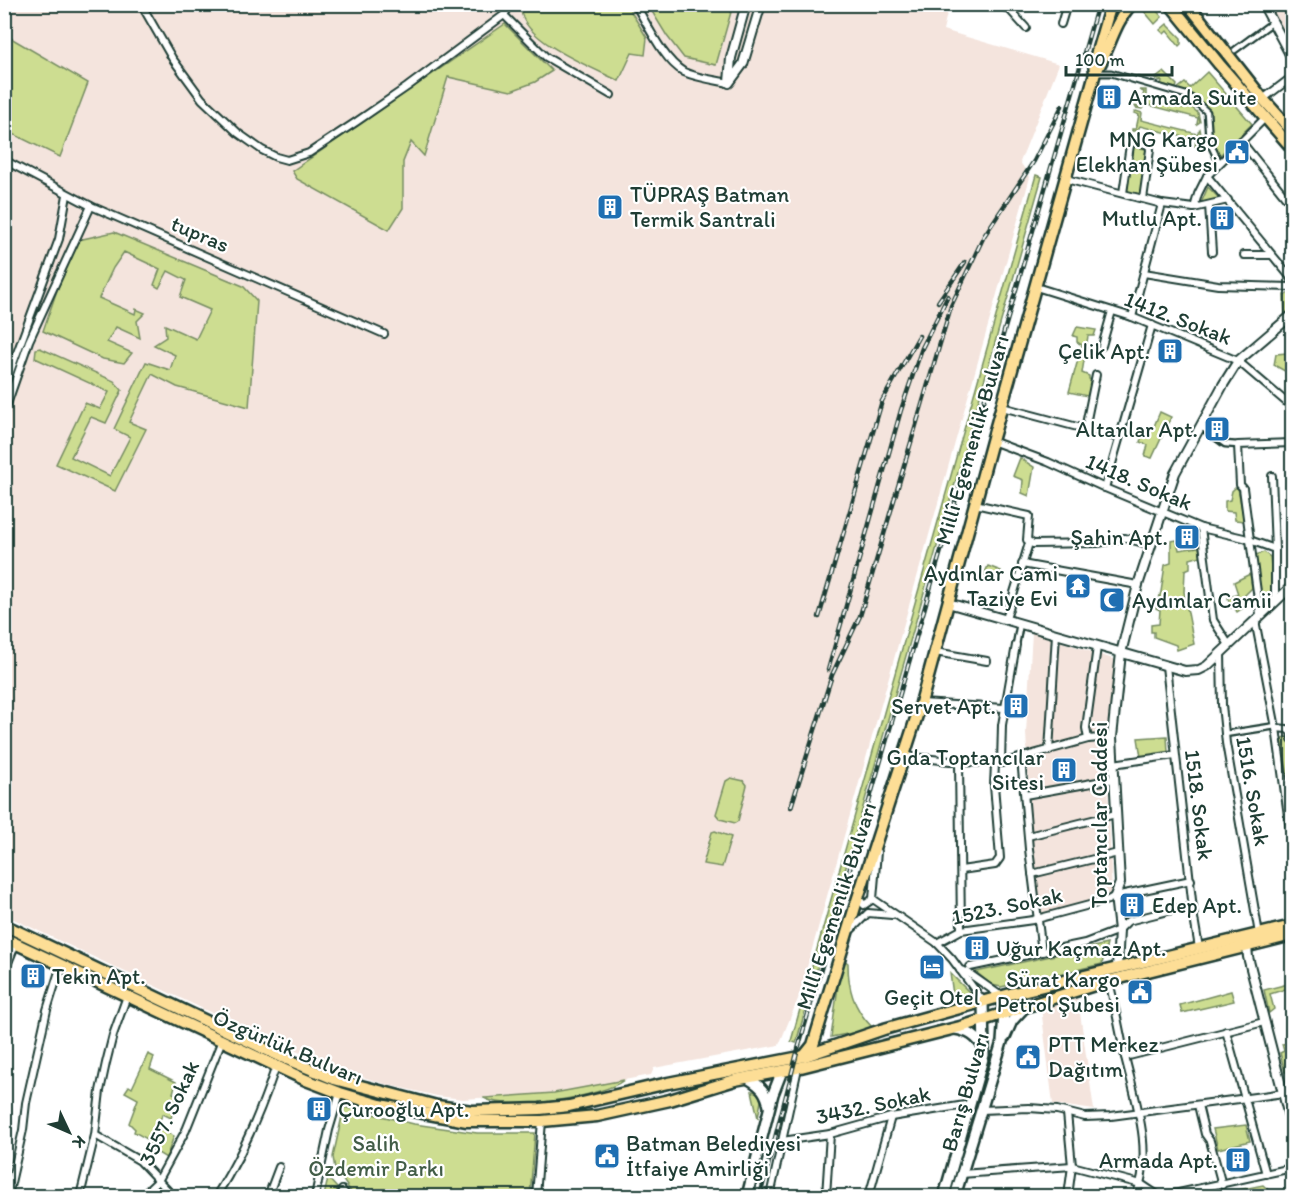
<svg xmlns="http://www.w3.org/2000/svg" width="1297" height="1201" viewBox="0 0 1297 1201" font-family="Itim,sans-serif">
	<style>
		.built { fill: #f4e4dd }
		.green { fill: #cddd91; stroke: #768d62; stroke-width: 1.5 }
		.lines { fill: none; stroke-linecap: round; stroke-linejoin: round }
		.pedestrian-casing { stroke: #1f3d34; stroke-width: 9 }
		.minor-casing { stroke: #1f3d34; stroke-width: 10 }
		.tertiary-casing { stroke: #1f3d34; stroke-width: 12 }
		.secondary-casing { stroke: #1f3d34; stroke-width: 14 }
		.primary-casing { stroke: #1f3d34; stroke-width: 15 }
		.pedestrian { stroke: #fff; stroke-width: 4.5 }
		.minor { stroke: #fff; stroke-width: 6 }
		.tertiary { stroke: #fff; stroke-width: 8 }
		.secondary { stroke: #fff; stroke-width: 9 }
		.primary { stroke: #fdde96; stroke-width: 10 }
		.rail-casing { stroke: #1f3d34; stroke-width: 4.5 }
		.rail { stroke: #fff; stroke-width: 2; stroke-dasharray: 7; stroke-linecap: butt }
		.labels { text-anchor: middle; dominant-baseline: central; stroke-width: 4.5; stroke-linejoin: round; paint-order: stroke }
		.poi-label { font-size: 22px; fill: #1f3d34; stroke: #fff; text-anchor: end }
		.street-label { font-size: 22px; fill: #1f3d34; stroke: #fff }
		.park-label { font-size: 22px; fill: #425d47; stroke: #fff }
	</style>
	<rect width="100%" height="100%" fill="#fff"/>
	<filter id="ink" filterUnits="userSpaceOnUse"><feTurbulence type="fractalNoise" baseFrequency=".0167" numOctaves="2"/><feDisplacementMap in="SourceGraphic" scale="12" xChannelSelector="R" yChannelSelector="G"/><feConvolveMatrix kernelMatrix="1 2 1 2 8 2 1 2 1" color-interpolation-filters="sRGB"/></filter>
	<g filter="url(#ink)">
		<!-- built -->
		<g class="built">
			<polygon points="5,5 949,5 943,30 1059,64 1020,162 1030,177 798,999 779,1045 654,1068 651,1075 554,1093 463,1099 437,1096 389,1085 339,1070 237,1025 5,915"/>
			<polygon points="1263,5 1292,5 1292,63 1280,33"/>
			<polygon points="1032,632 1116,660 1108,734 1108,787 1112,894 1039,914 1033,863 1026,733"/>
			<polygon points="1078,999 1094,1110 1053,1104 1041,1008"/>
		</g>
		<!-- green -->
		<g class="green">
			<path d="M 528,5 L 627,5 L 647,38 L 645,55 L 632,53 L 619,81 C 593,68 525,42 521,11 Z"/>
			<polygon points="648,5 733,5 716,65 684,58 667,36"/>
			<polygon points="1152,5 1162,17 1155,24 1144,11"/>
			<polygon points="1176,5 1184,5 1263,103 1292,136 1292,143"/>
			<polygon points="505,24 552,71 535,82 511,91 448,77 424,156 411,142 403,162 403,208 389,230 297,179 292,171"/>
			<polygon points="1167,24 1181,38 1181,44 1179,46 1167,31 1164,34 1160,30"/>
			<polygon points="4,34 88,83 60,157 5,130"/>
			<polygon points="1164,72 1177,85 1176,88 1161,84 1162,81 1155,79"/>
			<path d="M 1207,72 L 1252,124 L 1217,158 C 1204,124 1220,104 1177,89 L 1185,83 L 1190,88 Z"/>
			<polygon points="1139,90 1146,90 1146,98 1183,108 1185,102 1198,113 1200,122 1197,124 1198,118 1145,104 1142,109 1136,108 1135,106 1140,107 1144,92"/>
			<polygon points="1136,111 1142,113 1141,120 1197,134 1200,129 1201,134 1197,145 1195,146 1196,140 1140,126 1137,131 1132,131 1132,129 1136,129 1139,115 1134,113"/>
			<polygon points="1134,147 1146,149 1141,194 1127,192"/>
			<polygon points="1036,175 1042,177 796,1043 791,1041"/>
			<polygon points="1208,187 1221,200 1201,203"/>
			<polygon points="114,232 243,286 257,301 249,407 177,387 152,374 129,422 146,429 115,491 56,464 85,403 100,409 109,392 35,358 36,349 40,348 114,381 122,390 106,423 91,417 71,457 110,476 130,437 114,429 146,362 170,370 175,355 154,345 166,337 165,325 196,339 210,310 180,297 186,280 168,271 159,288 154,285 160,269 124,252 113,268 99,298 135,314 136,309 145,313 137,321 140,338 116,327 107,342 132,353 124,363 103,359 43,331 74,241"/>
			<polygon points="1292,293 1292,311 1285,318 1284,295"/>
			<polygon points="1077,327 1096,330 1094,336 1088,336 1082,373 1089,376 1089,379 1093,381 1087,396 1069,392 1082,345 1077,342 1077,337 1073,336"/>
			<polygon points="1287,353 1292,358 1292,375 1274,365 1276,354"/>
			<polygon points="1160,412 1171,417 1152,458 1145,456 1148,445 1140,442 1143,432 1152,431"/>
			<polygon points="1020,458 1034,467 1029,496 1022,493 1023,480 1013,476"/>
			<polygon points="1235,488 1238,488 1244,521 1235,520 1234,512 1225,511 1225,501 1230,500 1232,491"/>
			<polygon points="1177,540 1179,550 1199,547 1201,556 1190,559 1190,568 1185,570 1184,592 1194,644 1177,650 1176,645 1154,637 1154,632 1151,632 1151,625 1159,624 1160,610 1156,608 1161,592 1165,565 1171,563 1171,541"/>
			<polygon points="1264,552 1270,557 1274,598 1262,604 1253,556"/>
			<polygon points="988,566 1001,571 997,581 984,575"/>
			<polygon points="1250,574 1252,588 1238,602 1243,608 1237,612 1234,607 1231,608 1228,598 1238,594 1234,582"/>
			<polygon points="1167,736 1168,752 1165,755 1141,757 1138,738"/>
			<polygon points="1286,737 1290,738 1292,752 1292,805 1282,738"/>
			<polygon points="731,778 744,781 747,785 738,821 735,823 720,819 716,814 726,781"/>
			<polygon points="715,831 731,837 722,867 703,864 712,832"/>
			<polygon points="1107,944 1102,964 1001,987 992,985 976,972"/>
			<path d="M 842,958 L 848,963 C 848,988 853,1008 872,1027 L 863,1031 L 831,1037 Z"/>
			<polygon points="950,973 973,996 954,1002"/>
			<polygon points="1292,983 1292,987 1270,994 1274,1009 1269,1013 1264,990"/>
			<polygon points="1231,991 1234,1001 1182,1013 1180,1005"/>
			<polygon points="1291,1043 1292,1085 1290,1085 1287,1081 1289,1079 1287,1072 1285,1072 1280,1053 1284,1051 1282,1044"/>
			<polygon points="148,1054 154,1057 150,1069 176,1082 173,1093 178,1095 171,1118 163,1114 156,1127 174,1136 166,1158 148,1147 151,1141 134,1132 135,1129 129,1123 138,1099 125,1092 129,1086 132,1088"/>
			<path d="M 624,1080 C 603,1097 507,1112 484,1098 L 554,1093 Z"/>
			<polygon points="752,1091 759,1093 761,1101 758,1118"/>
			<polygon points="344,1107 414,1124 477,1133 535,1133 530,1196 354,1196 335,1169 333,1157"/>
			<polygon points="1246,1125 1250,1141 1218,1149 1213,1129"/>
			<polygon points="328,1178 337,1188 336,1196 329,1195 324,1196"/>
			<polygon points="1263,1185 1275,1196 1208,1196"/>
		</g>
		<g class="lines">
			<!-- pedestrian casing -->
			<g class="pedestrian-casing">
				<g id="pedestrian">
					<polyline points="1235,50 1273,22"/>
					<polyline points="1095,73 1111,73 1186,95 1194,100 1207,112 1209,141 1219,162"/>
					<polyline points="1200,426 1225,444 1238,445"/>
					<polyline points="1016,645 1020,623"/>
					<polyline points="1225,734 1276,726"/>
				</g>
			</g>
			<!-- minor casing -->
			<g class="minor-casing">
				<g id="minor">
					<polyline points="141,4 172,58 202,99 238,133 262,150 276,157 287,160 309,153 356,122 407,87 504,15 511,4"/>
					<path d="M 635,4 C 648,25 663,60 684,72 C 697,78 715,80 729,83"/>
					<polyline points="995,4 1009,9 1026,28"/>
					<polyline points="1088,7 1088,4"/>
					<polyline points="504,15 546,57 611,95"/>
					<polyline points="1061,24 1067,4"/>
					<polyline points="1263,99 1292,77"/>
					<polyline points="1241,141 1292,205"/>
					<polyline points="4,160 91,206 384,334"/>
					<polyline points="1207,176 1292,279"/>
					<polyline points="1066,179 1162,204 1194,208 1228,200"/>
					<polyline points="1123,193 1130,145 1134,141 1149,145 1150,150 1143,199"/>
					<polyline points="1209,205 1212,252"/>
					<polyline points="1194,208 1198,194 1207,176 1265,118"/>
					<polyline points="1244,255 1271,255"/>
					<polyline points="1144,273 1218,285 1292,287"/>
					<polyline points="1036,287 1132,317 1238,361 1292,407"/>
					<polyline points="1132,317 1162,204"/>
					<polyline points="1102,346 1112,311"/>
					<polyline points="4,388 59,239 67,195"/>
					<polyline points="1002,407 1119,438"/>
					<polyline points="4,413 29,341 91,206"/>
					<polyline points="1085,429 1096,375"/>
					<polyline points="992,441 1048,462 1105,488 1201,528 1244,538 1275,549"/>
					<polyline points="1272,476 1275,549 1275,602"/>
					<polyline points="1105,488 1152,325"/>
					<polyline points="975,504 1029,516 1027,540 1033,544 1098,543 1125,538 1151,545"/>
					<polyline points="1201,528 1213,620 1229,645"/>
					<polyline points="1022,564 1138,585"/>
					<polyline points="1260,614 1243,488 1240,485 1238,445 1292,443"/>
					<polyline points="1006,619 1029,543"/>
					<polyline points="1255,620 1276,728 1292,845"/>
					<polyline points="935,652 987,661"/>
					<polyline points="1221,652 1222,705 1226,743 1259,934"/>
					<polyline points="1166,666 1194,918 1199,948"/>
					<polyline points="921,703 1004,708"/>
					<polyline points="1276,728 1287,729 1291,732 1292,739"/>
					<polyline points="1088,739 1086,728 1097,647"/>
					<polyline points="1049,751 1056,634"/>
					<polyline points="905,756 959,762 1001,763 1088,739 1112,737"/>
					<polyline points="1021,758 1029,849 1042,952"/>
					<polyline points="959,762 961,930"/>
					<polyline points="1001,763 1002,725 1016,645"/>
					<polyline points="1113,764 1175,755"/>
					<polyline points="1025,795 1114,779"/>
					<polyline points="1028,836 1116,814"/>
					<polyline points="877,852 873,899 937,943 952,959 983,1001"/>
					<polyline points="961,870 995,865 1000,858 994,785 995,764"/>
					<polyline points="1032,874 1118,853"/>
					<polyline points="858,897 864,905 873,899"/>
					<polyline points="852,929 868,913 892,915"/>
					<polyline points="937,943 961,930 1033,920 1108,900 1115,896 1191,880"/>
					<polyline points="970,967 1085,943 1119,930 1128,921 1176,909 1193,907"/>
					<polyline points="960,970 967,972 1001,996"/>
					<path d="M 1109,981 C 1115,1006 1120,1032 1125,1057 C 1136,1102 1154,1152 1136,1196"/>
					<polyline points="1226,1031 1266,1174"/>
					<polyline points="1125,1057 1264,1022"/>
					<polyline points="1198,1105 1205,1134 1210,1141 1222,1185"/>
					<polyline points="981,1110 1029,1108 1057,1110 1085,1117 1111,1116 1292,1092"/>
					<polyline points="1067,1113 1072,1166 1068,1196"/>
					<polyline points="95,1135 140,1161 173,1196"/>
					<polyline points="782,1141 830,1134 891,1117 971,1104"/>
					<polyline points="961,1174 1072,1166 1141,1184 1159,1196"/>
					<polyline points="342,1190 347,1196"/>
					<polyline points="8,1196 23,1130 26,1103 47,1010 61,965"/>
					<polyline points="80,1196 95,1135 100,1091 106,1063 113,1035 127,996"/>
					<polyline points="142,1196 158,1181 186,1130 222,1040"/>
					<path d="M 216,1196 C 241,1157 261,1111 276,1066"/>
					<polyline points="268,1196 279,1167"/>
					<polyline points="315,1196 329,1130 340,1093"/>
					<polyline points="536,1196 542,1121"/>
					<polyline points="770,1196 798,1068"/>
					<polyline points="826,1196 830,1134"/>
					<polyline points="869,1196 891,1117"/>
					<polyline points="1165,1196 1292,1168"/>
				</g>
			</g>
			<!-- tertiary casing -->
			<g class="tertiary-casing">
				<g id="tertiary">
					<polyline points="1263,4 1292,58"/>
					<polyline points="729,82 731,58 746,4"/>
					<polyline points="729,83 743,64 761,4"/>
					<polyline points="948,603 1185,671 1199,670 1207,666 1292,586"/>
					<polyline points="1247,946 1248,957 1292,1128"/>
					<polyline points="1117,969 1119,930 1115,896 1120,883 1112,737 1121,653 1138,585 1175,473 1223,385 1238,361 1292,315"/>
					<polyline points="4,970 15,943"/>
				</g>
			</g>
			<!-- secondary casing -->
			<g class="secondary-casing">
				<g id="secondary">
					<path d="M 955,1029 C 969,1031 976,1036 984,1048"/>
					<polyline points="1005,1037 1012,1021 1024,1008"/>
					<path d="M 749,1079 C 761,1086 766,1092 769,1106"/>
					<polyline points="747,1196 773,1094 782,1071"/>
					<polyline points="944,1196 984,1055 983,1001"/>
					<polyline points="955,1196 1002,1042 1004,1013 1001,996"/>
				</g>
			</g>
			<!-- primary casing -->
			<g class="primary-casing">
				<g id="primary">
					<polyline points="1170,4 1219,64 1292,148"/>
					<polyline points="1188,4 1263,99 1292,131"/>
					<polyline points="1095,73 1094,62 1111,4"/>
					<polyline points="4,925 284,1058 334,1079 437,1106 472,1111 540,1109 569,1106 668,1083 805,1056 884,1029 1014,993 1292,926"/>
					<polyline points="4,938 306,1080 340,1093 380,1105 467,1121 542,1121 597,1116 670,1100 735,1080 793,1069 964,1026 1104,982 1292,935"/>
					<path d="M 805,1055 L 813,1045 L 855,907 L 921,703 L 992,441 L 1095,73 C 1109,51 1113,25 1131,4"/>
				</g>
			</g>
			<!-- pedestrian -->
			<use href="#pedestrian" class="pedestrian"/>
			<!-- minor -->
			<use href="#minor" class="minor"/>
			<!-- tertiary -->
			<use href="#tertiary" class="tertiary"/>
			<!-- secondary -->
			<use href="#secondary" class="secondary"/>
			<!-- primary -->
			<use href="#primary" class="primary"/>
			<!-- rail casing -->
			<g class="rail-casing">
				<g id="rail">
					<polyline points="938,302 965,262"/>
					<polyline points="819,617 882,401 919,336"/>
					<polyline points="828,670 901,410 922,348 948,296"/>
					<polyline points="791,807 832,675 860,616 951,306 984,236 1034,161 1062,106"/>
					<polyline points="760,1196 798,1049 1098,4"/>
				</g>
			</g>
			<!-- rail -->
			<use href="#rail" class="rail"/>
		</g>
	</g>
	<!-- icons -->
	<defs>
		<g id="building-square" transform="scale(1.35)"><rect x="-9" y="-9" width="18" height="18" rx="4" fill="#1f6fb2" stroke="#fff"/><path d="M-4-6H4V6H1V3H-1V6H-4ZM-2.5-4.3h1.7v1.8h-1.7ZM.8-4.3h1.7v1.8H.8ZM-2.5-1h1.7V.8h-1.7ZM.8-1h1.7V.8H.8Z" fill="#fff"/></g>
		<g id="civic-square" transform="scale(1.35)"><rect x="-9" y="-9" width="18" height="18" rx="4" fill="#1f6fb2" stroke="#fff"/><path d="M-.6-6.5H3V-4.5H.6V-3L4-1V1h2V6H-6V1h2V-1L-.6-3ZM-1.2 2.5V6h2.4V2.5Z" fill="#fff"/></g>
		<g id="temple-square" transform="scale(1.35)"><rect x="-9" y="-9" width="18" height="18" rx="4" fill="#1f6fb2" stroke="#fff"/><path d="M0-6L5-2H3V0L6.5 2.5H4V6H1.5V3h-3V6H-4V2.5H-6.5L-3 0V-2H-5Z" fill="#fff"/></g>
		<g id="mosque-square" transform="scale(1.35)"><rect x="-9" y="-9" width="18" height="18" rx="4" fill="#1f6fb2" stroke="#fff"/><path d="M3.5-4.9A6 6 0 1 0 3.5 4.9A5 5 0 1 1 3.5-4.9Z" fill="#fff"/></g>
		<g id="hotel-square" transform="scale(1.35)"><rect x="-9" y="-9" width="18" height="18" rx="4" fill="#1f6fb2" stroke="#fff"/><path d="M-6-4.5h1.5V1H6V5H4.5V3h-9V5H-6ZM-4 0a1.8 1.8 0 1 1 3.6 0ZM.5 0V-2.5h3Q6-2.5 6 0Z" fill="#fff"/></g>
	</defs>
	<g fill-rule="evenodd">
		<use href="#building-square" x="1109" y="97"/>
		<use href="#civic-square" x="1237" y="152"/>
		<use href="#building-square" x="610" y="207"/>
		<use href="#building-square" x="1222" y="218"/>
		<use href="#building-square" x="1170" y="351"/>
		<use href="#building-square" x="1217" y="429"/>
		<use href="#building-square" x="1187" y="537"/>
		<use href="#temple-square" x="1078" y="586"/>
		<use href="#mosque-square" x="1112" y="600"/>
		<use href="#building-square" x="1016" y="706"/>
		<use href="#building-square" x="1064" y="770"/>
		<use href="#building-square" x="1132" y="905"/>
		<use href="#building-square" x="977" y="948"/>
		<use href="#hotel-square" x="932" y="967"/>
		<use href="#building-square" x="33" y="976"/>
		<use href="#civic-square" x="1140" y="992"/>
		<use href="#civic-square" x="1028" y="1057"/>
		<use href="#building-square" x="319" y="1109"/>
		<use href="#civic-square" x="607" y="1156"/>
		<use href="#building-square" x="1238" y="1160"/>
	</g>
	<g class="labels">
		<!-- poi labels -->
		<g class="poi-label">
			<text x="1128" y="97" text-anchor="start">Armada Suite</text>
			<text x="1218" y="139">MNG Kargo<tspan x="1218" dy="25">Elekhan Şübesi</tspan></text>
			<text x="630" y="194" text-anchor="start">TÜPRAŞ Batman<tspan x="630" dy="25">Termik Santrali</tspan></text>
			<text x="1202" y="218">Mutlu Apt.</text>
			<text x="1150" y="351">Çelik Apt.</text>
			<text x="1198" y="429">Altanlar Apt.</text>
			<text x="1168" y="537">Şahin Apt.</text>
			<text x="1058" y="573">Aydınlar Cami<tspan x="1058" dy="25">Taziye Evi</tspan></text>
			<text x="1132" y="600" text-anchor="start">Aydınlar Camii</text>
			<text x="996" y="706">Servet Apt.</text>
			<text x="1044" y="757">Gıda Toptancılar<tspan x="1044" dy="25">Sitesi</tspan></text>
			<text x="1152" y="905" text-anchor="start">Edep Apt.</text>
			<text x="996" y="948" text-anchor="start">Uğur Kaçmaz Apt.</text>
			<text x="52" y="976" text-anchor="start">Tekin Apt.</text>
			<text x="1120" y="979">Sürat Kargo<tspan x="1120" dy="25">Petrol Şubesi</tspan></text>
			<text x="932" y="997" text-anchor="middle">Geçit Otel</text>
			<text x="1048" y="1044" text-anchor="start">PTT Merkez<tspan x="1048" dy="25">Dağıtım</tspan></text>
			<text x="338" y="1109" text-anchor="start">Çurooğlu Apt.</text>
			<text x="626" y="1143" text-anchor="start">Batman Belediyesi<tspan x="626" dy="25">İtfaiye Amirliği</tspan></text>
			<text x="1218" y="1160">Armada Apt.</text>
		</g>
		<!-- street labels -->
		<g class="street-label">
			<text transform="translate(200 234) rotate(23)">tupras</text>
			<text transform="translate(1178 318) rotate(21)">1412. Sokak</text>
			<text transform="translate(972 440) rotate(-74)">Millî Egemenlik Bulvarı</text>
			<text transform="translate(1139 482) rotate(23)">1418. Sokak</text>
			<text transform="translate(1253 791) rotate(80)">1516. Sokak</text>
			<text transform="translate(1199 805) rotate(83)">1518. Sokak</text>
			<text transform="translate(1099 815) rotate(-90)">Toptancılar Caddesi</text>
			<text transform="translate(836 906) rotate(-72)">Millî Egemenlik Bulvarı</text>
			<text transform="translate(1007 906) rotate(-12)">1523. Sokak</text>
			<text transform="translate(288 1047) rotate(23)">Özgürlük Bulvarı</text>
			<text transform="translate(965 1092) rotate(-74)">Barış Bulvarı</text>
			<text transform="translate(873 1105) rotate(-12)">3432. Sokak</text>
			<text transform="translate(169 1113) rotate(-65)">3557. Sokak</text>
		</g>
		<!-- park labels -->
		<g class="park-label">
			<text x="376" y="1143">Salih<tspan x="376" dy="25">Özdemir Parkı</tspan></text>
		</g>
	</g>
	<!-- margin -->
	<rect width="1297" height="1201" fill="none" stroke="#fff" stroke-width="24"/>
	<rect x="12" y="12" width="1273" height="1177" fill="none" stroke="#1f3d34" stroke-width="2" filter="url(#ink)"/>
	<!-- north arrow -->
	<g transform="translate(69 1132) rotate(134)" stroke="#ffffff" stroke-width="4.5" paint-order="stroke">
	<path d="M0-4.5L10 22L0 15L-10 22Z" fill="#1f3d34"/>
	<text y="-9" font-size="16" font-weight="bold" text-anchor="middle" fill="#1f3d34">K</text>
	</g>
	<!-- scale -->
	<path d="M1066 66v9h106v-9" fill="none" stroke="#1f3d34" stroke-width="3"/>
	<text x="1075" y="66" font-size="18" fill="#1f3d34" stroke="#ffffff" stroke-width="4.5" paint-order="stroke">100 m</text>
</svg>
